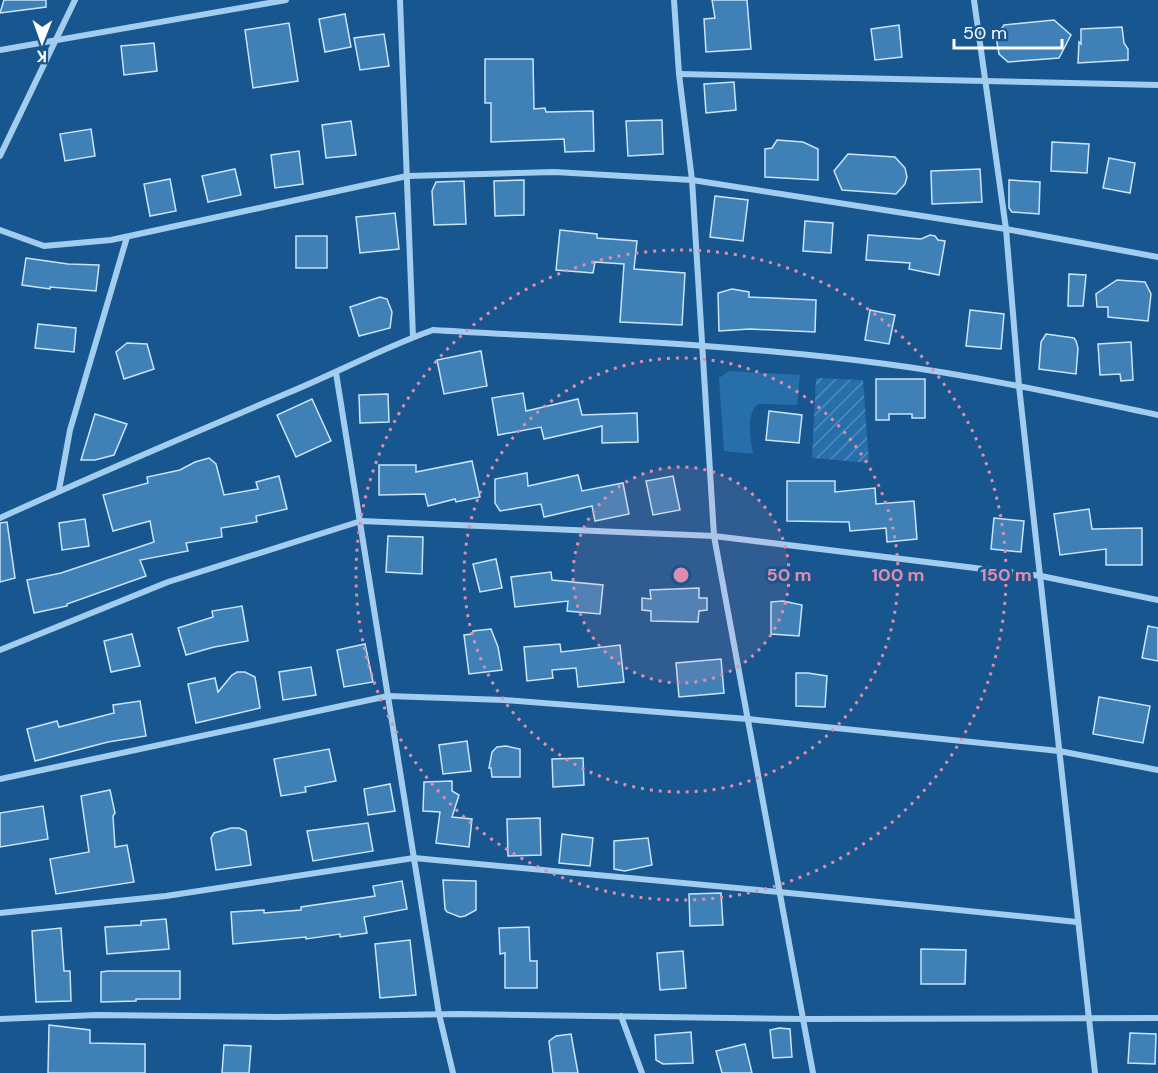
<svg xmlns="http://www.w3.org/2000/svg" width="1158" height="1073" viewBox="0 0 1158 1073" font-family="'DM Sans',sans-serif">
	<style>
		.grass { fill: #276faa }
		.garden { fill: url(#garden-furrows) }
		.building { fill: #3f80b6; stroke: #c9e4fb; stroke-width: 1.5 }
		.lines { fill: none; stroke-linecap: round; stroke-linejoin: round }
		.street { stroke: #a3cdef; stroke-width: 6 }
		.ring { fill: none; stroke: #e08cad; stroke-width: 3; stroke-dasharray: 3 6 }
		.centre { fill: #e08cad; stroke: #17568e; stroke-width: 3 }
		.ring-label { font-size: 18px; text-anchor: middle; font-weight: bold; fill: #e08cad; stroke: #17568e; stroke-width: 6; stroke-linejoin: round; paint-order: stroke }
	</style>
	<defs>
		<pattern id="garden-furrows" width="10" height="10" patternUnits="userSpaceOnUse" patternTransform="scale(1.5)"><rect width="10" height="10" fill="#276faa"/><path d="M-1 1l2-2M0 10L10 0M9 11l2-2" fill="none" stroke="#528cbb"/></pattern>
	</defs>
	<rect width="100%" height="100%" fill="#17568e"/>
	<!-- grass -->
	<path class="grass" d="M 729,371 L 800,375 L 797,405 L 758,404 C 745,415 751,439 753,454 L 724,451 L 719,378 Z"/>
	<!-- garden -->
	<polygon class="garden" points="816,378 863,380 869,463 812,458"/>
	<!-- building -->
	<g class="building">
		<polygon points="4,0 46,0 46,7 0,13"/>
		<polygon points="712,0 747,0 751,49 706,52 704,19 715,18"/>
		<polygon points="345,14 351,47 325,52 319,19"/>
		<polygon points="1054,20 1071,35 1059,58 1008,62 999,54 996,37 1004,25"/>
		<polygon points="289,23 298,81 253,88 245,30"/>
		<polygon points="899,25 902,57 875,60 871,29"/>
		<polygon points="1122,27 1124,43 1128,49 1128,60 1078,63 1079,42 1081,44 1081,29"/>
		<polygon points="384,34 389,66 360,70 354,38"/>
		<polygon points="154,43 157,71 124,75 121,46"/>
		<polygon points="485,59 533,59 534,109 545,108 546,112 593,111 594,151 565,152 564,139 491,142 491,103 485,103"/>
		<polygon points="734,82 736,110 706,113 704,84"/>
		<polygon points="662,120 663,154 628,156 626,121"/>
		<polygon points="351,121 356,155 326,158 322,125"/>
		<polygon points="91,129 95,156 65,161 60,134"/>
		<polygon points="777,140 803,142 818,149 818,180 765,177 765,149 772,148"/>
		<polygon points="1052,142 1089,144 1087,173 1051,171"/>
		<polygon points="299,151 303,184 275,188 271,155"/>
		<polygon points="848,154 895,157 905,168 907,177 905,184 896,194 842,190 834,171"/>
		<polygon points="1109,158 1135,163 1130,193 1103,188"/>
		<polygon points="235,169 241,195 208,202 202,176"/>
		<polygon points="980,169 982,202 932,204 931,171"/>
		<polygon points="170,179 176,211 150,216 144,184"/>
		<polygon points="524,180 524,215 495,216 494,181"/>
		<polygon points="1009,180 1040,182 1039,214 1012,212 1009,208"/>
		<polygon points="464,181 466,224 434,225 432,191 436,182"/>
		<polygon points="715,196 748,200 743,241 710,237"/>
		<polygon points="395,213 399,249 360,253 356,217"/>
		<polygon points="805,221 833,223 831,253 803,251"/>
		<polygon points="560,230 597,234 597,238 637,241 634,269 685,273 682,325 620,322 624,264 595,262 593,273 556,270"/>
		<polygon points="868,235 921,239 930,235 935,236 938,240 945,241 939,275 909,269 910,263 866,260"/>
		<rect x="296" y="236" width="31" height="32"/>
		<polygon points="26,258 68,264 99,265 96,291 50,287 50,289 22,285"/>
		<polygon points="1069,274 1086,275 1083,306 1068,306"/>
		<polygon points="1117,280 1145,282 1151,294 1148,321 1108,317 1108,307 1097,307 1096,294"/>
		<polygon points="732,289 749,292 749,297 816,300 815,332 750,329 719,331 718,293"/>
		<polygon points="380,297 387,299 392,312 390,328 359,336 350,307"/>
		<polygon points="870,310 895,315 889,344 865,340"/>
		<polygon points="970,310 1004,314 1001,349 966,346"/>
		<polygon points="38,324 76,328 74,352 35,348"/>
		<polygon points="1046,334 1074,338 1076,341 1078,348 1076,374 1039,369 1041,342"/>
		<polygon points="1131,342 1133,380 1121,381 1120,374 1100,375 1098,344"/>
		<polygon points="127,343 147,344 154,369 124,379 116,352"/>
		<polygon points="481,351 487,386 444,394 437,360"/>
		<polygon points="876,379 925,379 925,418 912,418 912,414 889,414 889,420 876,420"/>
		<polygon points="523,393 526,411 578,399 582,415 637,413 638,442 602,443 602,426 544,439 541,427 498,435 492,398"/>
		<polygon points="388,394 389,422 360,423 359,395"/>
		<polygon points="312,399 331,441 296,457 277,415"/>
		<polygon points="769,411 802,415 799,443 766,440"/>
		<polygon points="95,414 127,424 114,455 95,460 81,460"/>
		<polygon points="209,458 216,464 224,495 258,489 256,482 279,476 287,509 256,516 257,522 221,528 222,537 186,543 188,551 140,560 146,576 67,604 67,606 34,613 27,580 61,573 154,542 150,521 113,531 103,495 148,483 147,477 180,470 195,462"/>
		<polygon points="472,461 480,497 456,502 455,499 428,506 425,494 379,495 379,465 416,465 416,472"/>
		<polygon points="527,473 528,486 578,475 582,491 623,483 629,514 595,521 592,506 544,517 541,504 500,511 495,503 495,479"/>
		<polygon points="673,476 680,510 653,515 646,481"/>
		<polygon points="787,481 835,481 835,492 875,488 876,504 914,501 917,539 887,542 886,528 850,531 849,522 787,521"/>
		<polygon points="1089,509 1092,529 1142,528 1142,565 1106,565 1106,549 1060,555 1054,514"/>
		<polygon points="994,518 1024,521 1021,552 991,549"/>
		<polygon points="85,519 89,546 62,550 59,523"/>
		<polygon points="7,522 15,578 0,582 0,523"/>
		<polygon points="388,536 423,537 422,574 386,572"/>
		<polygon points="496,559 502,588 480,592 473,564"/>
		<polygon points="551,572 552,580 603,585 600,614 567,611 568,601 515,607 511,577"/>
		<polygon points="699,588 699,598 707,598 707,610 699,611 698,622 651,621 651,611 642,610 642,598 651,599 650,590"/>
		<polygon points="783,601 802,605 799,636 771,634 771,602"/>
		<polygon points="242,606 248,641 214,647 186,655 178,628 213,617 212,611"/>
		<polygon points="1148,626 1158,628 1158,661 1142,658"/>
		<polygon points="491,629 498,647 502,670 469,674 464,635 472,634 473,631"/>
		<polygon points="132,634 140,666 111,672 104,641"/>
		<polygon points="365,644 373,682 344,687 337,650"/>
		<polygon points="560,644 561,652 620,645 624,682 578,687 576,668 552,670 553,678 527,681 524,647"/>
		<polygon points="721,659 724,693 679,697 676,663"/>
		<polygon points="311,667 316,695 283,700 279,672"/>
		<polygon points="237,672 245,672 255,677 260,708 196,723 188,684 215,678 218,692 232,675"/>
		<polygon points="796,673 808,673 827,676 825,707 796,706"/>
		<polygon points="1099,697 1150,706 1143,743 1093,734"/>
		<polygon points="140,701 146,736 108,742 35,761 27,729 57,721 59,727 114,713 113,705"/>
		<polygon points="467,741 471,771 443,774 439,745"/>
		<polygon points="506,746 520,749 520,777 492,777 491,768 489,768 492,752 497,747"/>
		<polygon points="329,749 336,781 305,787 306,792 281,796 274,759"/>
		<polygon points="583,758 584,785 553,787 552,759"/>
		<polygon points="452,781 452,791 459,795 452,817 472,819 469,847 436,843 440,812 423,811 424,782"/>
		<polygon points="390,784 395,811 368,815 364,789"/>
		<polygon points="110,790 115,813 113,816 115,847 127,845 134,882 56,894 50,859 89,852 81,796"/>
		<polygon points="43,806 48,839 0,847 0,813"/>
		<polygon points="540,818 541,855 508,856 507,819"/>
		<polygon points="368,823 373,851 313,861 307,831"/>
		<polygon points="231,828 239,828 246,831 251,865 216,870 211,838 214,833"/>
		<polygon points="562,834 593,838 590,866 559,863"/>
		<polygon points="648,838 652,865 625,871 614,869 614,841"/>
		<polygon points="443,880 476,881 476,910 465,916 460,917 447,912 445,909"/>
		<polygon points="402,881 407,909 364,917 367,933 340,937 340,934 306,939 306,937 233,944 231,912 264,910 264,913 301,910 301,907 375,896 373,886"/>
		<polygon points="721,893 723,925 690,926 689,894"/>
		<polygon points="166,919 169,949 107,954 105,927 141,925 141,921"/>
		<polygon points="529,927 530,961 537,961 537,988 505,988 505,953 500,954 499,928"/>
		<polygon points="61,928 64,971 70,971 71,1001 36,1002 32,931"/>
		<polygon points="410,940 416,995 380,998 375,944"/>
		<polygon points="921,949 966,950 965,984 921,984"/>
		<polygon points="683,951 686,988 660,990 657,953"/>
		<polygon points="108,971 180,971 180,999 136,999 136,1001 101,1002 101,972"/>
		<polygon points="49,1025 90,1030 90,1043 145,1044 145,1073 48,1073"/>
		<polygon points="779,1028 790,1029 792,1057 773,1058 770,1030"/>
		<polygon points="691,1032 693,1063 663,1064 656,1060 655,1035"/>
		<polygon points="1130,1033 1156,1034 1155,1064 1128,1063"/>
		<polygon points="571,1034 578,1073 553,1073 549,1041 556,1036"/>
		<polygon points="745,1044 752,1073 722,1073 716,1051"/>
		<polygon points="224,1045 251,1046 249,1073 222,1073"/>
	</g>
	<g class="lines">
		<!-- street -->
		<g class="street">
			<polyline points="400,0 413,337"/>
			<polyline points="674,0 679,74 692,180 714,536 813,1073"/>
			<polyline points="974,0 1006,229 1019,386 1095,1073"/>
			<polyline points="0,50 286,0"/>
			<polyline points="679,74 1158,85"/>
			<polyline points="0,156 75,0"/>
			<polyline points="0,230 44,246 111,240 407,176 555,172 692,180 1006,229 1158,257"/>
			<polyline points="336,373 439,1014 453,1073"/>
			<polyline points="59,490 70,430 127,237"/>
			<path d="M 0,518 C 96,474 193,433 290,392 C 338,372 385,347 433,330 C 584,339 736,344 886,364 C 978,376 1068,396 1158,415"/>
			<polyline points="0,650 168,582 361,521 714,536 1041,576 1158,600"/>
			<polyline points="0,779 388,696 504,700 748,719 1059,751 1158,770"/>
			<polyline points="0,913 166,896 414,858 779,892 1077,922"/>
			<polyline points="621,1016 642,1073"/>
			<polyline points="0,1019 97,1015 279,1017 458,1014 803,1019 1158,1018"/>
		</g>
	</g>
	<!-- distance rings -->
	<circle cx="681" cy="575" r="108" fill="#e08cad" fill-opacity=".12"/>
	<g class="ring">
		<circle cx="681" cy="575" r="108"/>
		<circle cx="681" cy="575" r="217"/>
		<circle cx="681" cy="575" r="325"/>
	</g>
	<circle cx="681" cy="575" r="9" class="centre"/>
	<g class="ring-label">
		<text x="789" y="581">50 m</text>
		<text x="898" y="581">100 m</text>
		<text x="1006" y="581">150 m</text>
	</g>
	<!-- north arrow -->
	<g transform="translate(42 42) rotate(181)" stroke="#17568e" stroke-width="4.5" paint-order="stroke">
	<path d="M0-4.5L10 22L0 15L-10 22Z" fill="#ffffff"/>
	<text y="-9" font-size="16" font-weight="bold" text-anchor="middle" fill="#ffffff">K</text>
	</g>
	<!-- scale -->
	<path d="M954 39v9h108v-9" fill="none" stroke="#ffffff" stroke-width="3"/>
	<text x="963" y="39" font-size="18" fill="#ffffff" stroke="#17568e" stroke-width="4.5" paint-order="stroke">50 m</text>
</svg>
